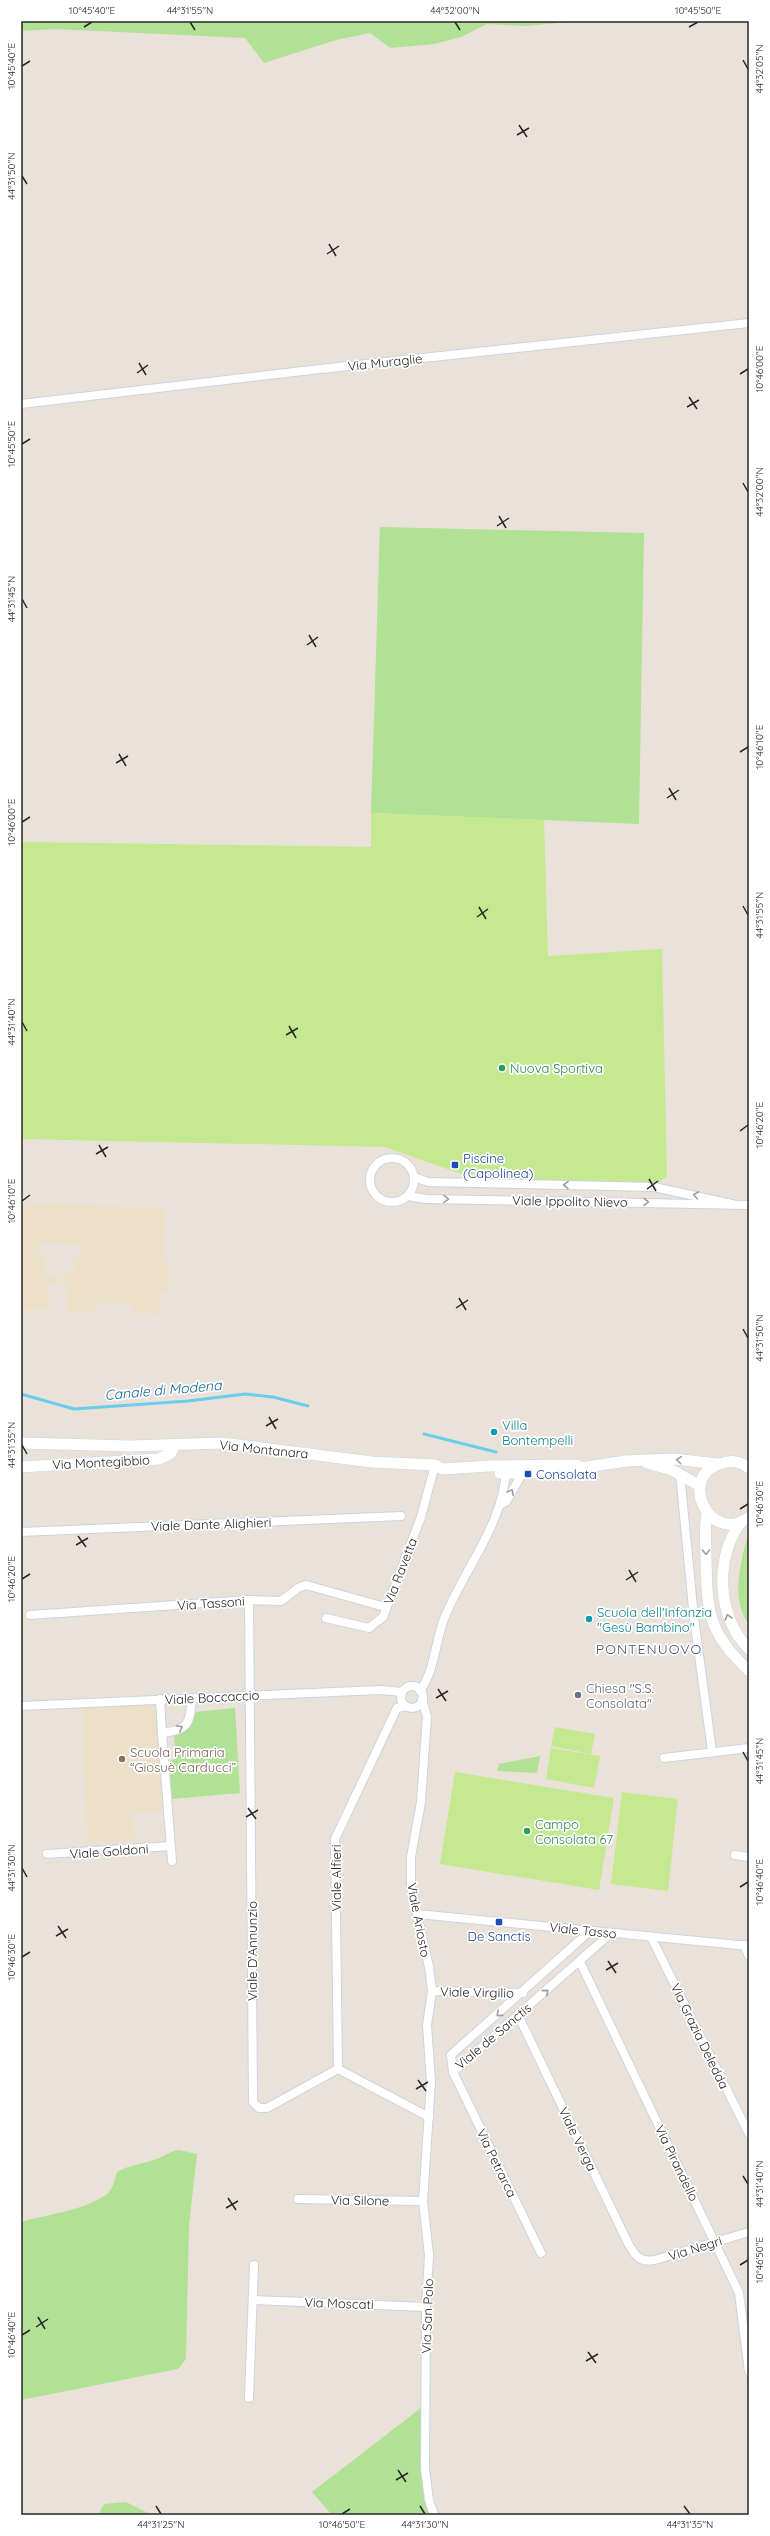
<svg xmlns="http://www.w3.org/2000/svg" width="770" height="2536" viewBox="0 0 770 2536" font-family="Quicksand,sans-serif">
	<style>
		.education { fill: #ece0c8 }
		.green { fill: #b0e195 }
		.pitch { fill: #c5e990 }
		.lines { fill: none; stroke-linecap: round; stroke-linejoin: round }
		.stream { stroke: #6bcded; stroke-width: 3 }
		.minor-casing { stroke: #ced2e1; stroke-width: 10 }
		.secondary-casing { stroke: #ced2e1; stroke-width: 12 }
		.minor { stroke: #fff; stroke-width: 8 }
		.secondary { stroke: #fff; stroke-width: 11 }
		.oneway { stroke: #9e9e9e }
		.ticks { fill: none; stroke: #272727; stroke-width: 1.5 }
		.leisure-dot { fill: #2e9e5b; stroke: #fff; stroke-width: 1.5 }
		.transit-dot { fill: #1a4fb4; stroke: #fff; stroke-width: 1.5 }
		.culture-dot { fill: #0f9aa8; stroke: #fff; stroke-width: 1.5 }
		.worship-dot { fill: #6b7280; stroke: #fff; stroke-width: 1.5 }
		.education-dot { fill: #8d6e63; stroke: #fff; stroke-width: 1.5 }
		.labels { text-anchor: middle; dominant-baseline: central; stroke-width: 3.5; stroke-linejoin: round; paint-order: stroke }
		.street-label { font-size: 13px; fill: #272727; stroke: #fff }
		.leisure-label { font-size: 13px; fill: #27864d; stroke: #fff; text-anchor: start }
		.transit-label { font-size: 13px; fill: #164399; stroke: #fff; text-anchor: start }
		.culture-label { font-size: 13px; fill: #0d838f; stroke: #fff; text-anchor: start }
		.worship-label { font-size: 13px; fill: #5b616d; stroke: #fff; text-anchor: start }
		.education-label { font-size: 13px; fill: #785e54; stroke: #fff; text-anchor: start }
		.water-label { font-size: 14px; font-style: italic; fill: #0e6995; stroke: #fff }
		.neighbourhood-label { font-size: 14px; letter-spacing: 1px; fill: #495277; stroke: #fff }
		.neatline { fill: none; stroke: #272727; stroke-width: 1.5 }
		.ticks-label { font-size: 10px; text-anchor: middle; fill: #272727 }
	</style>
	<rect width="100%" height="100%" fill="#eae2d9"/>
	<!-- education -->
	<g class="education">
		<polygon points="39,1203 164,1208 163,1261 169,1261 168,1291 160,1291 160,1314 133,1313 133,1304 95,1303 94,1312 67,1311 68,1285 61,1285 61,1275 74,1273 75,1259 80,1259 80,1244 39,1243 38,1258 45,1258 45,1273 56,1275 56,1284 49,1284 49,1310 22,1310 21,1205 39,1205"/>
		<polygon points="157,1705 162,1811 133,1813 135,1840 87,1843 82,1707"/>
	</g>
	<!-- green -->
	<g class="green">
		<polygon points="21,21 582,21 524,26 487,24 461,37 434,44 390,48 370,33 336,40 264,63 245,38 56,29 21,31"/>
		<polygon points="380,527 644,533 639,824 371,813"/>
		<path d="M 749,1535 L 749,1625 C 735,1604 737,1583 742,1559 C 744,1551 745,1542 749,1535 Z"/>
		<path d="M 235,1708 L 240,1793 L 172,1799 L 169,1761 L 176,1759 L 174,1736 C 187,1732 192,1726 195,1712 Z"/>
		<polygon points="540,1756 537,1773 497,1771 499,1764"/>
		<path d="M 179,2150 L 197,2154 L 189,2225 L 186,2359 L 178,2369 L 21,2400 L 21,2222 C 48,2214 83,2211 107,2194 C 113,2189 115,2179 117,2172 C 131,2164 145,2164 159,2158 C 166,2155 171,2151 179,2150 Z"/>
		<polygon points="426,2404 431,2515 332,2515 312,2492"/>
		<polygon points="126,2502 152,2515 98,2515 104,2504"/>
	</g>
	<!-- pitch -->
	<g class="pitch">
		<polygon points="371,813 544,820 548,956 662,949 667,1176 648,1191 501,1188 385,1147 21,1139 21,842 371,847"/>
		<polygon points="555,1727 595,1734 591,1754 551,1746"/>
		<polygon points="551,1748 600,1756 594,1788 546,1779"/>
		<polygon points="455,1772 614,1798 599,1890 440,1864"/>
		<polygon points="622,1792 678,1799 668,1891 611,1884"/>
	</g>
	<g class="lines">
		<!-- stream -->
		<g class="stream">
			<polyline points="21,1394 74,1409 188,1401 245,1394 273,1397 308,1406"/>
			<polyline points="424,1434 496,1452"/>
		</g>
		<!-- minor casing -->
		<g class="minor-casing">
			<g id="minor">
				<polyline points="21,404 311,370 749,323"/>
				<circle cx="392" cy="1180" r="22"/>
				<polyline points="414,1177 428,1182 654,1187 732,1204"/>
				<path d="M 408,1196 L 426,1199 C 533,1200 642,1204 749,1205"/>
				<polyline points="680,1474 694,1618 712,1751"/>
				<polyline points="501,1504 506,1502 522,1474"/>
				<polyline points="21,1532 401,1516"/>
				<polyline points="249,1600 253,2102 259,2108 267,2108 338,2069 429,2117"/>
				<polyline points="30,1615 249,1600 281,1601 298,1588 306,1585 385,1607"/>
				<polyline points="326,1618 369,1628 383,1617 421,1517 435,1465"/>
				<circle cx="412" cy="1697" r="11"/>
				<path d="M 420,1691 C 435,1670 435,1642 444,1619 C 464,1569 505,1522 506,1468"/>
				<path d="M 160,1699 L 162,1733 C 189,1730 190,1723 192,1698"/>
				<polyline points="422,1700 427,1716 421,1802 411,1857 411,1887 429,1967 432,1991 427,2025 431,2081 423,2201 429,2255 426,2307 425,2469 429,2500 434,2515"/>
				<polyline points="21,1706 380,1690 402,1692"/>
				<polyline points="162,1733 172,1861"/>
				<polyline points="664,1758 749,1748"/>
				<polyline points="47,1854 171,1846"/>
				<polyline points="735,1855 749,1857"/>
				<polyline points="417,1914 749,1946"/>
				<polyline points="651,1937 749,2134"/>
				<polyline points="744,1945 749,1956"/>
				<polyline points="580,1962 739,2293 749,2372"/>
				<polyline points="432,1991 523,1993"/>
				<path d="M 518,2015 L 628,2243 C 635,2255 639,2263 655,2260 L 749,2232"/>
				<polyline points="338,2069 335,1839 397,1708 405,1706"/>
				<polyline points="453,2072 611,1933"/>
				<polyline points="298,2199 423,2201"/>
				<polyline points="541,2253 453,2072 451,2055 590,1931"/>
				<polyline points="253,2300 426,2307"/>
				<polyline points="249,2398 254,2265"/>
			</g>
		</g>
		<!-- secondary casing -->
		<g class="secondary-casing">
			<g id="secondary">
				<polyline points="21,1443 130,1446 222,1443 372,1462 435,1465 443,1469 489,1466 577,1465 580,1468"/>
				<polyline points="647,1463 672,1470 700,1486"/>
				<polyline points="21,1467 159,1459 171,1453 174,1445"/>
				<path d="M 749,1468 C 741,1462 732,1460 723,1463 C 675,1474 710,1547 749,1517"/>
				<polyline points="576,1472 580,1468 626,1461 674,1459 718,1464"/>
				<polyline points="500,1473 548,1473"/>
				<path d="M 707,1513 C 704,1528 706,1543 706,1559 C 707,1612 708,1633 749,1671"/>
				<path d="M 741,1522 C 714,1558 717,1618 749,1649"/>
			</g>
		</g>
		<!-- minor -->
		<use href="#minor" class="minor"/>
		<!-- secondary -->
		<use href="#secondary" class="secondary"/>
	</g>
	<!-- one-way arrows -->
	<defs><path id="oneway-chevron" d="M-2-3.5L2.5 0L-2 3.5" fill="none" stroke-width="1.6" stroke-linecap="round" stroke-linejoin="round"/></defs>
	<g class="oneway">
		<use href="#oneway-chevron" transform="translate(566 1185) rotate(-179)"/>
		<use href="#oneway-chevron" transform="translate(696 1195) rotate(-169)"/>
		<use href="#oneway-chevron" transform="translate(446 1199) rotate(1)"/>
		<use href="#oneway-chevron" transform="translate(646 1202) rotate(3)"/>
		<use href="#oneway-chevron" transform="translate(679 1460) rotate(-175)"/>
		<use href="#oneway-chevron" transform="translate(511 1492) rotate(-61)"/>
		<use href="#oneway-chevron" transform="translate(706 1552) rotate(88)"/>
		<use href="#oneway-chevron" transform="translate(728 1617) rotate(-106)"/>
		<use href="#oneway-chevron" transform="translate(180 1728) rotate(-28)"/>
		<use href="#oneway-chevron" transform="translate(546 1992) rotate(-41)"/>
		<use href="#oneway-chevron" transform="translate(499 2014) rotate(139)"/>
	</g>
	<!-- ticks -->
	<path class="ticks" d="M 190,22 L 195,30M 455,22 L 460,30M 84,27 L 92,22M 689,27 L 698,22M 743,60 L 748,69M 22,66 L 30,61M 519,125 L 527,137M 517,135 L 529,128M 22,176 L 27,184M 329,244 L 336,256M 327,254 L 339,246M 139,363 L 146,375M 137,373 L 148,365M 740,374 L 748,369M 689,397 L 697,409M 687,407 L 699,400M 22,444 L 30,439M 743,483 L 748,492M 499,516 L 506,528M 497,526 L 509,518M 22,599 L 27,608M 309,635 L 316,647M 307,645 L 318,637M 740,752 L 748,747M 119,754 L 126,766M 116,763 L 128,756M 669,788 L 676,800M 667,798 L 679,790M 22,822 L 30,817M 743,906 L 748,915M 479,907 L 486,919M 477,917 L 488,909M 22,1022 L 27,1031M 289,1026 L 296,1038M 286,1035 L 298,1028M 740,1131 L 748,1125M 99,1145 L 106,1157M 96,1154 L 108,1147M 649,1179 L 656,1191M 647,1189 L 658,1181M 22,1201 L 30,1195M 459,1298 L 466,1310M 456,1308 L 468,1300M 743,1329 L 748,1338M 269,1417 L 276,1429M 266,1426 L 278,1419M 22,1445 L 27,1454M 740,1509 L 748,1504M 78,1536 L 86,1547M 76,1545 L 88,1538M 629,1570 L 636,1582M 22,1579 L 30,1574M 626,1580 L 638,1572M 438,1689 L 446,1701M 436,1698 L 448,1691M 743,1752 L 748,1761M 248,1808 L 256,1819M 246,1817 L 258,1810M 22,1868 L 27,1877M 740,1887 L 748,1882M 58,1926 L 66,1938M 56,1936 L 68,1929M 22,1957 L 30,1952M 608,1961 L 616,1973M 606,1970 L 618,1963M 418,2080 L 426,2091M 416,2089 L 428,2082M 743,2176 L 748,2184M 228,2198 L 236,2210M 226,2208 L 238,2201M 740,2265 L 748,2260M 38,2317 L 45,2329M 36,2327 L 48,2319M 22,2335 L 30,2330M 588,2352 L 596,2363M 586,2361 L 598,2354M 398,2470 L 406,2482M 396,2480 L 408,2473M 156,2506 L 161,2514M 420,2506 L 425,2514M 684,2506 L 690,2514M 342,2514 L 350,2509"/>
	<!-- markers -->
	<g class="leisure-dot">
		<circle cx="502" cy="1068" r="4"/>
		<circle cx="527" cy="1831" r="4"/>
	</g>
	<g class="transit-dot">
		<rect x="451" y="1161" width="8" height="8" rx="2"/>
		<rect x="524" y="1470" width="8" height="8" rx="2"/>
		<rect x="495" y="1918" width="8" height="8" rx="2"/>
	</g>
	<g class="culture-dot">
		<circle cx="494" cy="1432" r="4"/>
		<circle cx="589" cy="1619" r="4"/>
	</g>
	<circle class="worship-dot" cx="578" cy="1695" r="4"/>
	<circle class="education-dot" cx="122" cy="1759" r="4"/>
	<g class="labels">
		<!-- street labels -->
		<g class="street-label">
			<text transform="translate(385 362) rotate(-6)">Via Muraglie</text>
			<text transform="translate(570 1201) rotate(1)">Viale Ippolito Nievo</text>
			<text transform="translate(264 1449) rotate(6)">Via Montanara</text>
			<text transform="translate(101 1462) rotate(-3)">Via Montegibbio</text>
			<text transform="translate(211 1524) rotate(-2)">Viale Dante Alighieri</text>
			<text transform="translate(400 1571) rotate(-69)">Via Ravetta</text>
			<text transform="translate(211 1603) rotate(-4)">Via Tassoni</text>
			<text transform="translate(212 1697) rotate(-3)">Viale Boccaccio</text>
			<text transform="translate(109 1851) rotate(-4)">Viale Goldoni</text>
			<text transform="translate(336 1878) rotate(-90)">Viale Alfieri</text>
			<text transform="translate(419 1920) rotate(79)">Viale Ariosto</text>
			<text transform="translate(583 1930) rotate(6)">Viale Tasso</text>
			<text transform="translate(252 1951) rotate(-90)">Viale D'Annunzio</text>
			<text transform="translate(477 1992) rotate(1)">Viale Virgilio</text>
			<text transform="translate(493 2036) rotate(-40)">Viale de Sanctis</text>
			<text transform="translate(700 2036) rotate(64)">Via Grazia Deledda</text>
			<text transform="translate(578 2139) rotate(64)">Viale Verga</text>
			<text transform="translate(497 2163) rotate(64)">Via Petrarca</text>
			<text transform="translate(677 2163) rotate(64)">Via Pirandello</text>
			<text transform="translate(360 2200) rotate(1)">Via Silone</text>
			<text transform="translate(695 2248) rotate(-17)">Via Negri</text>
			<text transform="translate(339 2303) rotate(2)">Via Moscati</text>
			<text transform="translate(427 2316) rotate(-88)">Via San Polo</text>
		</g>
		<!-- leisure labels -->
		<g class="leisure-label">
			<text x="510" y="1068">Nuova Sportiva</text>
			<text x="535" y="1824">Campo<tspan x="535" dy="15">Consolata 67</tspan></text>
		</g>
		<!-- transit labels -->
		<g class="transit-label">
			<text x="463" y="1158">Piscine<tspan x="463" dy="15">(Capolinea)</tspan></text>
			<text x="536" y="1474">Consolata</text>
			<text x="499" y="1936" text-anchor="middle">De Sanctis</text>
		</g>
		<!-- culture labels -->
		<g class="culture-label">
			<text x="502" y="1425">Villa<tspan x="502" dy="15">Bontempelli</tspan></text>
			<text x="597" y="1612">Scuola dell'Infanzia<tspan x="597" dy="15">"Gesù Bambino"</tspan></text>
		</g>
		<!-- worship labels -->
		<g class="worship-label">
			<text x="586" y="1688">Chiesa "S.S.<tspan x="586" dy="15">Consolata"</tspan></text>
		</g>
		<!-- education labels -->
		<g class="education-label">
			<text x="130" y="1752">Scuola Primaria<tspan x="130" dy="15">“Giosuè Carducci”</tspan></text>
		</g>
		<!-- water labels -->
		<g class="water-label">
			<text transform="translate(163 1390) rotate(-5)">Canale di Modena</text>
		</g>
		<!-- neighbourhood labels -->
		<g class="neighbourhood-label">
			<text x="649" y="1649">PONTENUOVO</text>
		</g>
	</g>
	<!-- border -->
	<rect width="770" height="2536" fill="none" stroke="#ffffff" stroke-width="44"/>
	<rect x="22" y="22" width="726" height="2492" class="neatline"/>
	<g class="ticks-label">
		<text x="92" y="14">10°45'40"E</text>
		<text x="190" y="14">44°31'55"N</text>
		<text x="455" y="14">44°32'00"N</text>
		<text x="698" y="14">10°45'50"E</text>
		<text transform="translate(11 66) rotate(-90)" y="4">10°45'40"E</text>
		<text transform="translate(759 69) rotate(-90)" y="4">44°32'05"N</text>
		<text transform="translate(11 176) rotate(-90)" y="4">44°31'50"N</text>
		<text transform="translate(759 369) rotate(-90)" y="4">10°46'00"E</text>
		<text transform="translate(11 444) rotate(-90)" y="4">10°45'50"E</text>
		<text transform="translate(759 492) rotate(-90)" y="4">44°32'00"N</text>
		<text transform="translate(11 599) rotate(-90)" y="4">44°31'45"N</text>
		<text transform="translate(759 747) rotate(-90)" y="4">10°46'10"E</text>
		<text transform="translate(11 822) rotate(-90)" y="4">10°46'00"E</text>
		<text transform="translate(759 915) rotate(-90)" y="4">44°31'55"N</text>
		<text transform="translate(11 1022) rotate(-90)" y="4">44°31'40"N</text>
		<text transform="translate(759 1125) rotate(-90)" y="4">10°46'20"E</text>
		<text transform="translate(11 1201) rotate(-90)" y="4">10°46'10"E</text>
		<text transform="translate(759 1338) rotate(-90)" y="4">44°31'50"N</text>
		<text transform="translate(11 1445) rotate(-90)" y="4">44°31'35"N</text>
		<text transform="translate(759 1504) rotate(-90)" y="4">10°46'30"E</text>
		<text transform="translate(11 1579) rotate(-90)" y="4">10°46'20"E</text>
		<text transform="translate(759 1761) rotate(-90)" y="4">44°31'45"N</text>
		<text transform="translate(11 1868) rotate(-90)" y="4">44°31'30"N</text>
		<text transform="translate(759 1882) rotate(-90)" y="4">10°46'40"E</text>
		<text transform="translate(11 1957) rotate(-90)" y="4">10°46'30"E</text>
		<text transform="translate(759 2184) rotate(-90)" y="4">44°31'40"N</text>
		<text transform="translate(759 2260) rotate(-90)" y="4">10°46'50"E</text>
		<text transform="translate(11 2335) rotate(-90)" y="4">10°46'40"E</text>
		<text x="161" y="2528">44°31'25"N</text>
		<text x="342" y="2528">10°46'50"E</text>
		<text x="425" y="2528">44°31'30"N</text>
		<text x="690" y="2528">44°31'35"N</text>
	</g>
</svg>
